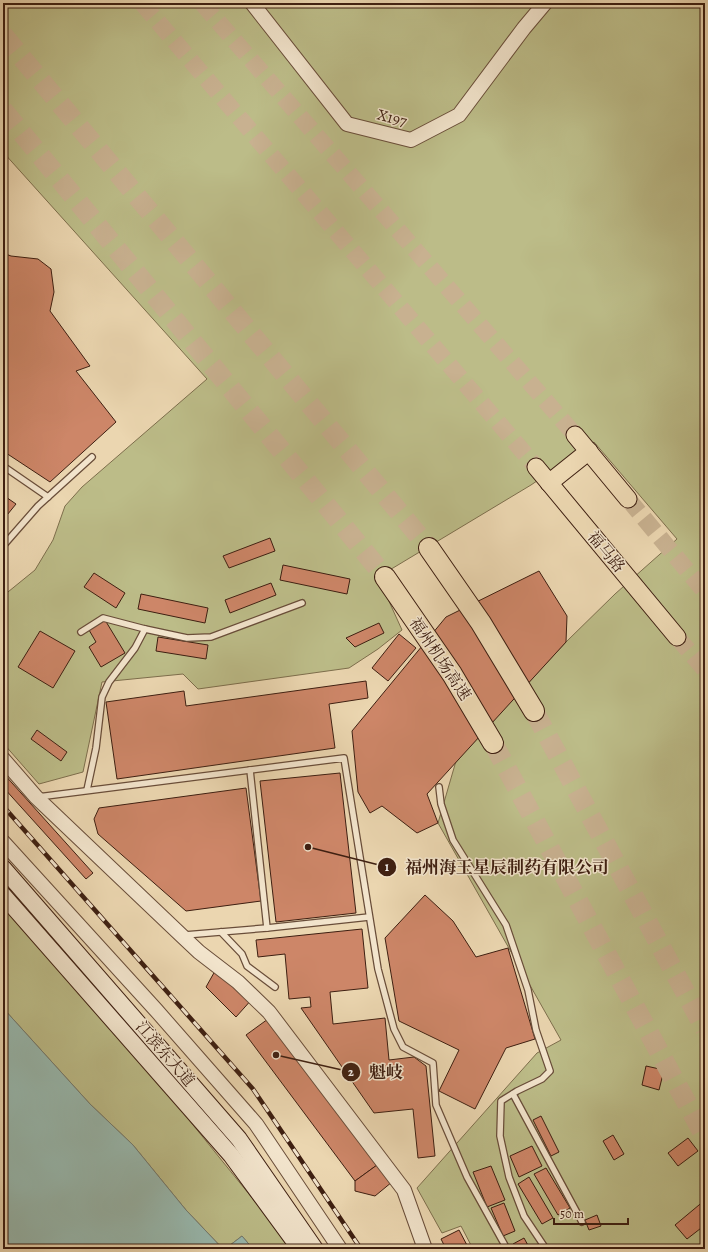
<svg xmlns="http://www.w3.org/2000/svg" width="708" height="1252" viewBox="0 0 708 1252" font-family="Alegreya,'Noto Serif SC',serif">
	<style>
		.green { fill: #bcbc88; stroke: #7d6e4c }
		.water { fill: #98b9af; stroke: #747b70 }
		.building { fill: #cd8668; stroke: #3e1f11 }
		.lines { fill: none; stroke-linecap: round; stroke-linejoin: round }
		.primary-tunnel { stroke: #c8b190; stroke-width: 17; stroke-dasharray: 17 8; stroke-linecap: butt }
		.motorway-tunnel { stroke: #c8b190; stroke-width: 20; stroke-dasharray: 20 10; stroke-linecap: butt }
		.service-casing { stroke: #694d39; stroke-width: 8 }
		.tertiary-casing { stroke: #694d39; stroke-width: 16 }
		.secondary-casing { stroke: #3e1f11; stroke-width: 18 }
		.primary-casing { stroke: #3e1f11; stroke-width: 19 }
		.motorway-casing { stroke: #3e1f11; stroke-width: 22 }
		.service { stroke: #f2e4cc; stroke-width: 5.5 }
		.tertiary { stroke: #f2e4cc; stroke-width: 14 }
		.secondary { stroke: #f2e4cc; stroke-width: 16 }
		.primary { stroke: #ebd6b0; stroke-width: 17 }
		.motorway { stroke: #ebd6b0; stroke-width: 20 }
		.rail-casing { stroke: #3e1f11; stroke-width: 4.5 }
		.rail { stroke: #f2e4cc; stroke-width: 3; stroke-dasharray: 9; stroke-linecap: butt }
		.labels { text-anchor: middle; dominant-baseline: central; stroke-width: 3; stroke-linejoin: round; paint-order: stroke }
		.street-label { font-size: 16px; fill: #3e1f11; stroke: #f2e4cc }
		.leader { fill: none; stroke: #3e1f11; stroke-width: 1.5 }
		.callout-dot { fill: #3e1f11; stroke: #f2e4cc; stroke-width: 1.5 }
		.mark-label { font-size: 12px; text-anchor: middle; font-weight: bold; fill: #fff }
		.callout-label { font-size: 17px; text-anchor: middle; font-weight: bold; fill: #3e1f11; stroke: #f2e4cc; stroke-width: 3; stroke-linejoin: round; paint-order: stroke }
	</style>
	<rect width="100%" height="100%" fill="#ebd6b0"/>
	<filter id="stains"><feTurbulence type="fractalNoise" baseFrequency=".005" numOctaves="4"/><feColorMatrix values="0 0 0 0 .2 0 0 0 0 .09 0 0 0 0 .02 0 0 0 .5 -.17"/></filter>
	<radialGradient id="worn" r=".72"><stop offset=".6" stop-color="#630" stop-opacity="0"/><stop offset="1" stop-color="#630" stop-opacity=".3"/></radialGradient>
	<!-- green -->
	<g class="green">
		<polygon points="3,3 705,3 705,1249 473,1249 461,1226 442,1233 417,1188 537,1053 561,1040 438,823 456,761 566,642 615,594 677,539 594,442 531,485 378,577 402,630 378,649 349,668 198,689 183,674 102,682 83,772 39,784 3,743 3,596 35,570 53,540 65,506 82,487 207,379 3,152"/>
		<polygon points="3,905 143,1063 278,1230 292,1249 253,1249 242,1236 225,1249 223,1249 186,1210 133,1145 90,1104 3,1008"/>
	</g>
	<!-- water -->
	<g class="water">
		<polygon points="3,1008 90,1104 133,1145 186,1210 223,1249 3,1249"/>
		<polygon points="242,1236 253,1249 225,1249"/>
	</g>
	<!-- building -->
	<g class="building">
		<polygon points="3,253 11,256 38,259 51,269 54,292 50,311 90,366 76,371 116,422 50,482 3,451"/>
		<polygon points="3,495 16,504 3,520"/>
		<polygon points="270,538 275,551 229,568 223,556"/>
		<polygon points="283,565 350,579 347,594 280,580"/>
		<polygon points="539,571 567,616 566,642 427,794 438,823 417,833 382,806 370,813 358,792 352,731 446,617"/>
		<polygon points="94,573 125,593 116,608 84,587"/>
		<polygon points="271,583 276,595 230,613 225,600"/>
		<polygon points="141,594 208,608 205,623 138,609"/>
		<polygon points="105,620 125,653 101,667 89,647 96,642 89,630"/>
		<polygon points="379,623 384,633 355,647 346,638"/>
		<polygon points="40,631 75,651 53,688 18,667"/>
		<polygon points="399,634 416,648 388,681 372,668"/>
		<polygon points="158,637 208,645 206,659 156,651"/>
		<polygon points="366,681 368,698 329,704 335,748 117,779 106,702 184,691 186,706"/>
		<polygon points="37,730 67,752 61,761 31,739"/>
		<polygon points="3,773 93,873 86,879 3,787"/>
		<polygon points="340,773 356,913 276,922 260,781"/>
		<polygon points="246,788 261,901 186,911 98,834 94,819 99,808"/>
		<polygon points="425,895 453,921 476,957 508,948 535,1039 506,1048 475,1109 439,1091 459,1050 399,1021 385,938"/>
		<polygon points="362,929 368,988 330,992 333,1024 385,1018 389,1060 414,1057 426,1066 435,1156 418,1158 413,1109 374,1113 301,1008 311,1007 310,997 289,999 285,954 258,957 256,940"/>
		<polygon points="215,971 253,998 236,1017 206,987"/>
		<polygon points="268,1019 377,1165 355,1181 246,1035"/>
		<polygon points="646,1066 664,1070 659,1090 642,1085"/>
		<polygon points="541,1116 559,1152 551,1156 533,1120"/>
		<polygon points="613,1135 624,1154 614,1160 603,1141"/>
		<polygon points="688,1138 698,1151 678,1166 668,1153"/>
		<polygon points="532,1146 542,1166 519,1177 510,1156"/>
		<polygon points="377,1165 392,1182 375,1196 355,1191 355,1181"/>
		<polygon points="491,1166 505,1200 487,1207 473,1172"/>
		<polygon points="546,1168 570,1208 558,1215 534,1174"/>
		<polygon points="529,1177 553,1218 542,1224 518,1184"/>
		<polygon points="705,1200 705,1225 687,1239 675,1225"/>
		<polygon points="504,1203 515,1231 503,1236 491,1208"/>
		<polygon points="597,1215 601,1226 589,1230 585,1220"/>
		<polygon points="459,1230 469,1249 446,1249 441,1239"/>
		<polygon points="524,1238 530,1249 516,1249 513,1244"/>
	</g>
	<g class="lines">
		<!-- primary-tunnel -->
		<g class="primary-tunnel">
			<polyline points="142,3 536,467"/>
			<polyline points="202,3 575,435"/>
			<polyline points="628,499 705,592"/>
			<polyline points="677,637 705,670"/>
		</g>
		<!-- motorway-tunnel -->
		<g class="motorway-tunnel">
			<polyline points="3,35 429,548"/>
			<polyline points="3,110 385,577"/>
			<polyline points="534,711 705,1029"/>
			<polyline points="493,743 705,1137"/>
		</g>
		<!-- service casing -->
		<g class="service-casing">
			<g id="service">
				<polyline points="3,466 48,497"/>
				<polyline points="3,546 38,506 92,457"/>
				<polyline points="81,632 103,618 145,629 187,638 211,637 302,603"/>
				<polyline points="250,770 267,928"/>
				<polyline points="439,787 441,804 453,840 506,925 528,990 536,1030 550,1071 542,1079 517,1091 501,1101 500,1136 509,1177 524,1216 546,1249"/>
				<polyline points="87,790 96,748 102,697 109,682 135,648 145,629"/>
				<polyline points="38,797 344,758 378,969 394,1029 403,1047 433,1063 436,1105 467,1177 507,1249"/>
				<polyline points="221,932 242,954 247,966 275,987"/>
				<polyline points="185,935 267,928 369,917"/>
				<polyline points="513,1094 582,1222"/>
			</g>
		</g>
		<!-- tertiary casing -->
		<g class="tertiary-casing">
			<g id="tertiary">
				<polyline points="252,3 347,124 411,140 459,115 524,28 545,3"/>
				<polyline points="3,759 36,797 181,935 199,952 238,982 269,1012 404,1190 425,1249"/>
				<polyline points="3,842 156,1010 256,1124 340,1249"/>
			</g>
		</g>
		<!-- secondary casing -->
		<g class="secondary-casing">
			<g id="secondary">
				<polyline points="3,868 239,1139 315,1249"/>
				<polyline points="3,895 231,1155 300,1249"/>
			</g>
		</g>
		<!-- primary casing -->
		<g class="primary-casing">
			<g id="primary">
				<polyline points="575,435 628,499"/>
				<polyline points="536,467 677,637"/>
				<polyline points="549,483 589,451"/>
			</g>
		</g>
		<!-- motorway casing -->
		<g class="motorway-casing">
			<g id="motorway">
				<polyline points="429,548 481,623 534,711"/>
				<polyline points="385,577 452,674 493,743"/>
			</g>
		</g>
		<!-- service -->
		<use href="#service" class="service"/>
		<!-- tertiary -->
		<use href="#tertiary" class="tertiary"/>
		<!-- secondary -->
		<use href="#secondary" class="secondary"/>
		<!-- primary -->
		<use href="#primary" class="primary"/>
		<!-- motorway -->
		<use href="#motorway" class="motorway"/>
		<!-- rail casing -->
		<g class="rail-casing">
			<polyline id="rail" points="3,806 253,1089 361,1249"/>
		</g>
		<!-- rail -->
		<use href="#rail" class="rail"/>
	</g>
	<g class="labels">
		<!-- street labels -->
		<g class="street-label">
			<text transform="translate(392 118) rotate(15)">X197</text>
			<text transform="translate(606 552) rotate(50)">福马路</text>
			<text transform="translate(440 659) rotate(56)">福州机场高速</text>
			<text transform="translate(165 1054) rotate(49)">江滨东大道</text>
		</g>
	</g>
	<!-- callouts -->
	<path class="leader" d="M308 847L387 867M276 1055L351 1072"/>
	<g class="callout-dot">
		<circle cx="308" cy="847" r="4"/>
		<circle cx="276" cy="1055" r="4"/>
		<circle cx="387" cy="867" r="10"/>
		<circle cx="351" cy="1072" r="10"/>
	</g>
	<g class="mark-label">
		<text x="387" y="871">1</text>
		<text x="351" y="1076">2</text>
	</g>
	<g class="callout-label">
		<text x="507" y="873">福州海王星辰制药有限公司</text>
		<text x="386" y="1078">魁岐</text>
	</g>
	<!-- margin -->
	<rect width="708" height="1252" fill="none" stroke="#ebd6b0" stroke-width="16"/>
	<rect x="4" y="4" width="700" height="1244" fill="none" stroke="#3e1f11" stroke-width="2"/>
	<rect x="8" y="8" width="692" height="1236" fill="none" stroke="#3e1f11"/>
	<!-- scale -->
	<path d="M554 1218v6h74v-6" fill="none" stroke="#3e1f11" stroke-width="2"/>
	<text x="560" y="1218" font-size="12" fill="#3e1f11" stroke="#f2e4cc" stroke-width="3" paint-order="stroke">50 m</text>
	<rect width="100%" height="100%" filter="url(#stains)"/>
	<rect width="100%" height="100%" fill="url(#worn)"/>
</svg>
